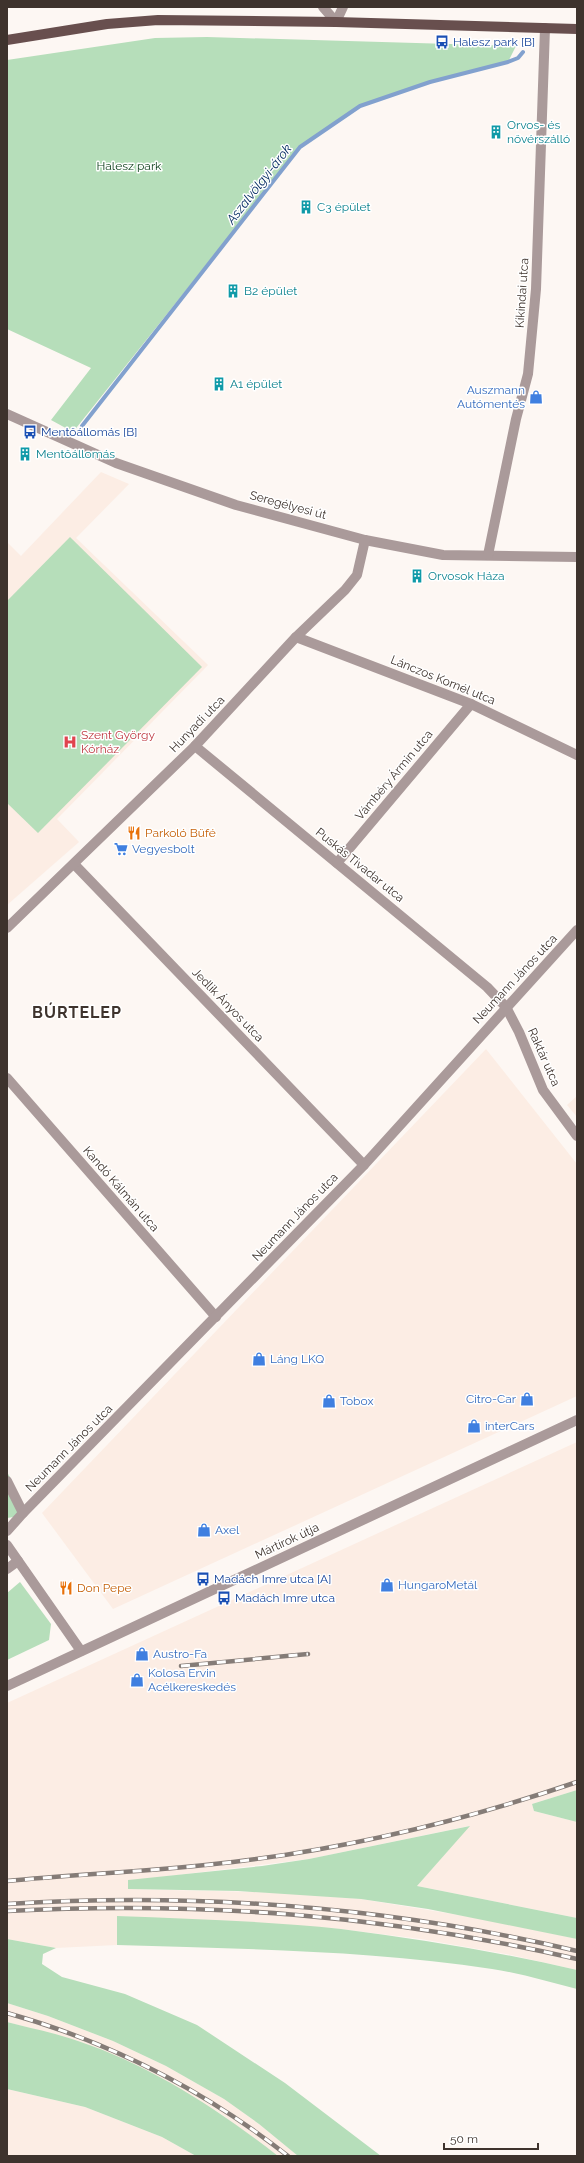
<svg xmlns="http://www.w3.org/2000/svg" width="584" height="2163" viewBox="0 0 584 2163" font-family="Raleway,sans-serif">
	<style>
		.built { fill: #fcede4 }
		.green { fill: #b6deba }
		.lines { fill: none; stroke-linecap: round; stroke-linejoin: round }
		.stream { stroke: #82a1ce; stroke-width: 4 }
		.minor { stroke: #aa9a9a; stroke-width: 10 }
		.major { stroke: #684f4e; stroke-width: 10 }
		.rail-casing { stroke: #857c77; stroke-width: 4.5 }
		.rail { stroke: #fff; stroke-width: 3; stroke-dasharray: 9; stroke-linecap: butt }
		.labels { text-anchor: middle; dominant-baseline: central; stroke-width: 3; stroke-linejoin: round; paint-order: stroke }
		.transit-label { font-size: 12px; fill: #164399; stroke: #fff; text-anchor: start }
		.culture-label { font-size: 12px; fill: #0d838f; stroke: #fff; text-anchor: start }
		.park-label { font-size: 12px; fill: #073b15; stroke: #fff }
		.street-label { font-size: 12px; fill: #3e332d; stroke: #fff }
		.shop-label { font-size: 12px; fill: #366cbe; stroke: #fff; text-anchor: start }
		.health-label { font-size: 12px; fill: #be3a42; stroke: #fff; text-anchor: start }
		.food-label { font-size: 12px; fill: #c56008; stroke: #fff; text-anchor: start }
		.water-label { font-size: 13px; font-style: italic; fill: #032b61; stroke: #fff }
		.district-label { font-size: 16px; font-weight: bold; letter-spacing: 1px; fill: #3e332d; stroke: #fff }
	</style>
	<rect width="100%" height="100%" fill="#fdf7f3"/>
	<!-- built -->
	<g class="built">
		<polygon points="101,472 129,484 76,538 208,665 57,819 79,842 7,905 7,542 21,556"/>
		<polygon points="486,1049 577,1164 577,1396 113,1609 42,1513"/>
		<polygon points="577,1096 577,1117 567,1105"/>
		<polygon points="577,1442 577,1790 532,1804 534,1811 577,1822 577,1918 417,1886 469,1826 309,1859 128,1881 128,1889 296,1893 361,1899 495,1921 577,1939 577,1970 511,1955 421,1939 340,1929 117,1916 117,1945 56,1948 7,1939 7,1703"/>
		<polygon points="7,2003 48,2016 113,2041 166,2066 224,2099 259,2124 298,2156 278,2156 221,2114 182,2091 132,2064 78,2041 7,2022"/>
		<polygon points="7,2089 85,2107 162,2137 196,2156 7,2156"/>
	</g>
	<!-- green -->
	<g class="green">
		<polygon points="207,37 516,46 508,62 403,91 360,106 300,147 73,432 51,420 91,368 7,329 7,60 155,38"/>
		<polygon points="70,537 202,667 38,833 7,803 7,601"/>
		<polygon points="7,1472 11,1479 20,1509 14,1517 7,1518"/>
		<polygon points="20,1582 51,1624 49,1640 7,1660 7,1593"/>
		<polygon points="577,1790 577,1822 534,1811 532,1804"/>
		<polygon points="470,1826 417,1886 577,1918 577,1939 428,1909 361,1899 238,1891 128,1889 128,1880 262,1866 309,1859"/>
		<path d="M 117,1916 C 192,1919 267,1921 341,1929 C 421,1939 499,1952 577,1970 L 577,1989 C 549,1982 520,1973 492,1969 C 367,1950 242,1949 117,1945 Z"/>
		<polygon points="7,1939 56,1948 43,1954 42,1964 62,1977 125,1994 197,2025 285,2083 381,2156 298,2156 259,2124 224,2099 166,2066 113,2041 48,2016 7,2003"/>
		<path d="M 7,2022 C 30,2028 55,2033 78,2041 C 150,2065 218,2109 278,2156 L 196,2156 L 162,2137 L 85,2107 L 7,2089 Z"/>
	</g>
	<g class="lines">
		<!-- stream -->
		<polyline class="stream" points="82,426 300,147 360,106 430,82 508,62 518,58 523,52"/>
		<!-- minor -->
		<g class="minor">
			<polyline points="323,7 336,22 343,7"/>
			<polyline points="7,414 116,463 236,505 365,540 443,555 577,557"/>
			<polyline points="488,555 516,419 528,374 536,289 545,28"/>
			<polyline points="296,637 471,704 577,755"/>
			<polyline points="195,746 487,987 506,1007 519,1032 543,1090 577,1136"/>
			<polyline points="337,863 471,704"/>
			<polyline points="74,864 364,1165"/>
			<polyline points="7,928 195,746 296,637 345,590 357,575 365,540"/>
			<polyline points="7,1078 216,1317"/>
			<polyline points="7,1481 23,1513 7,1531"/>
			<polyline points="23,1513 364,1165 577,930"/>
			<polyline points="7,1545 81,1651"/>
			<polyline points="7,1569 18,1561"/>
			<polyline points="7,1686 577,1420"/>
		</g>
		<!-- major -->
		<polyline class="major" points="7,40 107,24 158,20 336,22 577,29"/>
		<!-- rail casing -->
		<g class="rail-casing">
			<g id="rail">
				<polyline points="181,1666 308,1654"/>
				<path d="M 7,1881 C 82,1874 158,1871 233,1862 C 350,1848 466,1820 577,1782"/>
				<path d="M 7,1904 C 199,1892 390,1907 577,1951"/>
				<path d="M 7,1911 C 204,1901 385,1915 577,1959"/>
				<path d="M 7,2013 C 110,2042 204,2090 288,2156"/>
			</g>
		</g>
		<!-- rail -->
		<use href="#rail" class="rail"/>
	</g>
	<!-- icons -->
	<defs>
		<g id="bus-bare" transform="scale(1.08)"><path d="M-5-6H5V4H4V6H2V4H-2V6H-4V4H-5ZM-3.5-4V0h7V-4ZM-3.5 1.2v1.5H-2V1.2ZM2 1.2v1.5H3.5V1.2Z" fill="#1a4fb4" stroke="#fff" stroke-width="2.5" paint-order="stroke"/></g>
		<g id="building-bare" transform="scale(1.08)"><path d="M-4-6H4V6H1V3H-1V6H-4ZM-2.5-4.3h1.7v1.8h-1.7ZM.8-4.3h1.7v1.8H.8ZM-2.5-1h1.7V.8h-1.7ZM.8-1h1.7V.8H.8Z" fill="#0f9aa8" stroke="#fff" stroke-width="2.5" paint-order="stroke"/></g>
		<g id="shop-bare" transform="scale(1.08)"><path d="M-5-2.5h2.3a2.7 3.5 0 0 1 5.4 0H5L5.5 6h-11ZM-1.5-2.5h3a1.5 2.3 0 0 0-3 0Z" fill="#3f7fe0" stroke="#fff" stroke-width="2.5" paint-order="stroke"/></g>
		<g id="hospital-bare" transform="scale(1.08)"><path d="M-5-5h3v3.5h4V-5h3V5h-3V1.5h-4V5h-3Z" fill="#e0444e" stroke="#fff" stroke-width="2.5" paint-order="stroke"/></g>
		<g id="restaurant-bare" transform="scale(1.08)"><path d="M-5-6h1v4h1v-4h1v4h1v-4h1v5L-1.5 .5V6h-2V.5L-5-1ZM5-6V6H3V1.5H1.5Q1.5-4 5-6Z" fill="#e8710a" stroke="#fff" stroke-width="2.5" paint-order="stroke"/></g>
		<g id="supermarket-bare" transform="scale(1.08)"><path d="M-6-5.5h2.5l.6 2H6L4.5 2H-2.5L-4.4-4H-6ZM-1.5 3.2a1.3 1.3 0 1 0 .1 0ZM3 3.2a1.3 1.3 0 1 0 .1 0Z" fill="#3f7fe0" stroke="#fff" stroke-width="2.5" paint-order="stroke"/></g>
	</defs>
	<g fill-rule="evenodd">
		<use href="#bus-bare" x="442" y="42"/>
		<use href="#building-bare" x="496" y="132"/>
		<use href="#building-bare" x="306" y="207"/>
		<use href="#building-bare" x="233" y="291"/>
		<use href="#building-bare" x="219" y="384"/>
		<use href="#shop-bare" x="536" y="397"/>
		<use href="#bus-bare" x="30" y="432"/>
		<use href="#building-bare" x="25" y="454"/>
		<use href="#building-bare" x="417" y="576"/>
		<use href="#hospital-bare" x="70" y="742"/>
		<use href="#restaurant-bare" x="134" y="833"/>
		<use href="#supermarket-bare" x="121" y="849"/>
		<use href="#shop-bare" x="259" y="1359"/>
		<use href="#shop-bare" x="527" y="1399"/>
		<use href="#shop-bare" x="329" y="1401"/>
		<use href="#shop-bare" x="474" y="1426"/>
		<use href="#shop-bare" x="204" y="1530"/>
		<use href="#bus-bare" x="203" y="1579"/>
		<use href="#shop-bare" x="387" y="1585"/>
		<use href="#restaurant-bare" x="66" y="1588"/>
		<use href="#bus-bare" x="224" y="1598"/>
		<use href="#shop-bare" x="142" y="1654"/>
		<use href="#shop-bare" x="137" y="1680"/>
	</g>
	<g class="labels">
		<!-- transit labels -->
		<g class="transit-label">
			<text x="453" y="42">Halesz park [B]</text>
			<text x="41" y="432">Mentőállomás [B]</text>
			<text x="214" y="1579">Madách Imre utca [A]</text>
			<text x="235" y="1598">Madách Imre utca</text>
		</g>
		<!-- culture labels -->
		<g class="culture-label">
			<text x="507" y="125">Orvos- és<tspan x="507" dy="14">nővérszálló</tspan></text>
			<text x="317" y="207">C3 épület</text>
			<text x="244" y="291">B2 épület</text>
			<text x="230" y="384">A1 épület</text>
			<text x="36" y="454">Mentőállomás</text>
			<text x="428" y="576">Orvosok Háza</text>
		</g>
		<!-- park labels -->
		<g class="park-label">
			<text x="129" y="166">Halesz park</text>
		</g>
		<!-- street labels -->
		<g class="street-label">
			<text transform="translate(522 293) rotate(-86)">Kikindai utca</text>
			<text transform="translate(288 505) rotate(15)">Seregélyesi út</text>
			<text transform="translate(443 680) rotate(22)">Lánczos Kornél utca</text>
			<text transform="translate(197 724) rotate(-46)">Hunyadi utca</text>
			<text transform="translate(394 775) rotate(-50)">Vámbéry Ármin utca</text>
			<text transform="translate(360 865) rotate(39)">Puskás Tivadar utca</text>
			<text transform="translate(515 979) rotate(-47)">Neumann János utca</text>
			<text transform="translate(228 1005) rotate(46)">Jedlik Ányos utca</text>
			<text transform="translate(544 1057) rotate(66)">Raktár utca</text>
			<text transform="translate(121 1189) rotate(49)">Kandó Kálmán utca</text>
			<text transform="translate(295 1217) rotate(-46)">Neumann János utca</text>
			<text transform="translate(69 1448) rotate(-45)">Neumann János utca</text>
			<text transform="translate(287 1541) rotate(-25)">Mártírok útja</text>
		</g>
		<!-- shop labels -->
		<g class="shop-label">
			<text x="525" y="390" text-anchor="end">Auszmann<tspan x="525" dy="14">Autómentés</tspan></text>
			<text x="132" y="849">Vegyesbolt</text>
			<text x="270" y="1359">Láng LKQ</text>
			<text x="516" y="1399" text-anchor="end">Citro-Car</text>
			<text x="340" y="1401">Tobox</text>
			<text x="485" y="1426">interCars</text>
			<text x="215" y="1530">Axel</text>
			<text x="398" y="1585">HungaroMetál</text>
			<text x="153" y="1654">Austro-Fa</text>
			<text x="148" y="1673">Kolosa Ervin<tspan x="148" dy="14">Acélkereskedés</tspan></text>
		</g>
		<!-- health labels -->
		<g class="health-label">
			<text x="81" y="735">Szent György<tspan x="81" dy="14">Kórház</tspan></text>
		</g>
		<!-- food labels -->
		<g class="food-label">
			<text x="145" y="833">Parkoló Büfé</text>
			<text x="77" y="1588">Don Pepe</text>
		</g>
		<!-- water labels -->
		<g class="water-label">
			<text transform="translate(259 184) rotate(-52)">Aszalvölgyi-árok</text>
		</g>
		<!-- district labels -->
		<g class="district-label">
			<text x="77" y="1012">BÚRTELEP</text>
		</g>
	</g>
	<!-- border -->
	<rect width="584" height="2163" fill="none" stroke="#3e332d" stroke-width="16"/>
	<!-- scale -->
	<path d="M444 2143v6h94v-6" fill="none" stroke="#3e332d" stroke-width="2"/>
	<text x="450" y="2143" font-size="12" fill="#3e332d" stroke="#ffffff" stroke-width="3" paint-order="stroke">50 m</text>
</svg>
